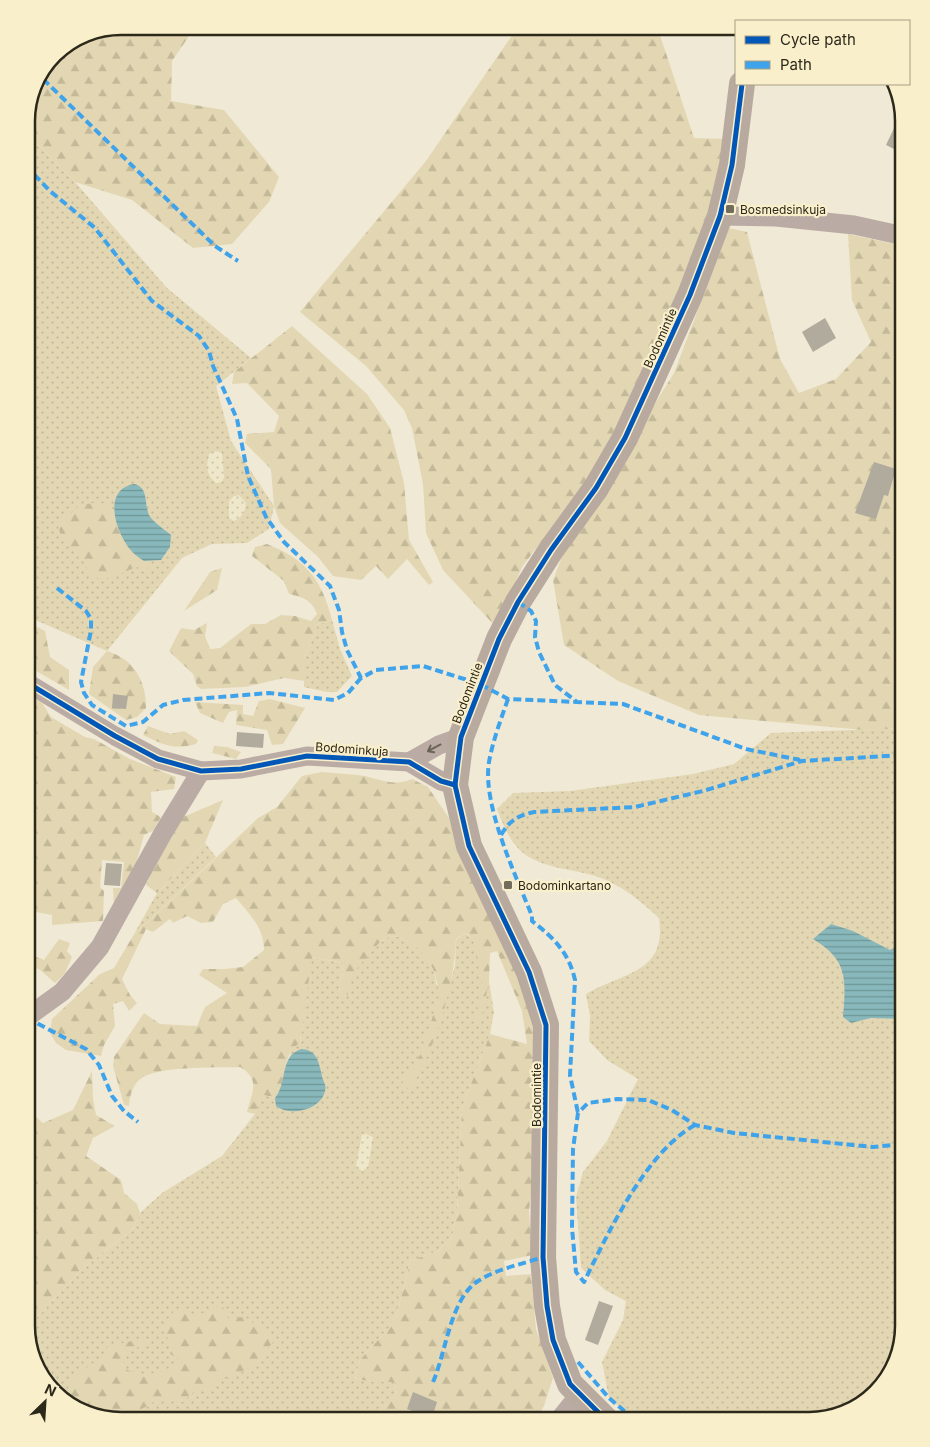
<svg xmlns="http://www.w3.org/2000/svg" width="930" height="1447" viewBox="0 0 930 1447" font-family="Inter,sans-serif">
	<style>
		.grass { fill: url(#grass-dots) }
		.forest { fill: url(#forest-firs) }
		.sand { fill: url(#sand-dots) }
		.water { fill: url(#water-rules) }
		.building { fill: #b0ab9c }
		.lines { fill: none; stroke-linecap: round; stroke-linejoin: round }
		.street { stroke: #baaca4; stroke-width: 19 }
		.secondary { stroke: #b9aaa0; stroke-width: 26 }
		.quiet { stroke: #3ea3ea; stroke-width: 4; stroke-dasharray: 8 4; stroke-linecap: butt }
		.cycleway-casing { stroke: #faefcb; stroke-width: 8 }
		.cycleway { stroke: #0057b8; stroke-width: 5 }
		.oneway { stroke: #6c6358 }
		.poi-dot { fill: #716c5c; stroke: #faefcb; stroke-width: 2 }
		.labels { text-anchor: middle; dominant-baseline: central; stroke-width: 4.5; stroke-linejoin: round; paint-order: stroke }
		.poi-label { font-size: 12px; fill: #2c281a; stroke: #faefcb; text-anchor: start }
		.street-label { font-size: 12px; fill: #2c281a; stroke: #faefcb }
		.rim { fill: none; stroke: #2c281a; stroke-width: 2.5 }
	</style>
	<defs>
		<pattern id="grass-dots" width="8" height="8" patternUnits="userSpaceOnUse" patternTransform="scale(1.25)"><rect width="8" height="8" fill="#e3d7b3"/><path d="M2 2h.1M6 6h.1" fill="none" stroke="#c3b999" stroke-width="1.8" stroke-linecap="round"/></pattern>
		<pattern id="forest-firs" width="22" height="20" patternUnits="userSpaceOnUse" patternTransform="scale(1.25)"><rect width="22" height="20" fill="#e3d7b3"/><path d="M5 1l3.5 6h-7zM16 11l3.5 6h-7z" fill="#c3b999"/></pattern>
		<pattern id="sand-dots" width="8" height="8" patternUnits="userSpaceOnUse" patternTransform="scale(1.25)"><rect width="8" height="8" fill="#efe7ca"/><path d="M2 2h.1M6 6h.1" fill="none" stroke="#cdc6ad" stroke-width="1.8" stroke-linecap="round"/></pattern>
		<pattern id="water-rules" width="6" height="5" patternUnits="userSpaceOnUse" patternTransform="scale(1.25)"><rect width="6" height="5" fill="#88b8bb"/><path d="M0 2.5h6" fill="none" stroke="#6f9697"/></pattern>
	</defs>
	<rect width="100%" height="100%" fill="#f0e9d6"/>
	<!-- grass -->
	<g class="grass">
		<polygon points="26,133 75,182 166,287 251,358 216,386 231,441 274,506 269,529 247,543 212,544 182,558 107,651 26,616"/>
		<polygon points="332,620 340,649 352,676 337,692 327,692 304,687 304,659 318,624"/>
		<path d="M 904,728 L 904,1326 L 891,1374 L 851,1411 L 809,1421 L 636,1421 L 609,1398 L 602,1362 L 623,1320 L 626,1301 L 605,1290 L 581,1268 L 576,1197 L 583,1172 L 607,1141 L 638,1079 L 607,1060 L 589,1041 L 590,1016 L 586,994 C 624,972 667,973 659,918 C 638,899 622,885 595,876 C 573,869 540,868 522,852 C 509,841 503,824 497,809 L 513,793 L 570,791 L 693,774 L 734,764 L 771,733 Z"/>
		<polygon points="205,843 216,857 133,936 157,893"/>
		<path d="M 464,933 C 480,938 478,965 483,978 L 489,981 L 494,1012 L 490,1034 L 462,1108 L 457,1213 L 452,1237 L 438,1251 L 410,1261 L 397,1314 L 388,1329 L 360,1360 L 355,1378 L 371,1382 L 394,1382 L 397,1393 L 384,1409 L 359,1419 L 339,1412 L 332,1421 L 115,1421 L 69,1405 L 36,1368 L 27,1328 L 82,1269 L 133,1229 L 140,1213 L 162,1193 L 222,1156 L 255,1114 L 261,1093 L 274,1098 L 293,1047 L 300,1043 L 311,957 L 343,963 L 339,993 L 348,995 C 348,987 348,980 353,973 C 357,965 380,940 388,937 C 410,931 437,964 436,984 L 447,995 L 455,965 L 456,940 Z"/>
	</g>
	<!-- forest -->
	<g class="forest">
		<polygon points="121,26 196,26 172,61 171,101 224,110 279,177 269,202 232,244 193,248 132,200 75,182 26,133 26,115 54,54 85,33"/>
		<polygon points="516,26 657,26 694,138 725,139 710,222 599,465 522,567 496,627 443,570 426,533 423,484 412,428 404,410 366,366 300,312 426,161 517,28"/>
		<polygon points="729,228 747,232 780,359 799,393 836,379 871,342 852,300 848,234 904,246 904,728 863,730 699,715 618,681 564,645 553,580 566,546 674,373"/>
		<polygon points="292,326 367,394 390,428 404,483 409,540 433,582 429,585 407,559 388,579 376,566 361,580 333,576 318,557 280,523 274,506 271,469 245,443 247,434 274,432 279,416 247,383 232,384 234,372"/>
		<path d="M 99,502 L 114,507 C 116,529 127,559 152,562 L 147,570 L 136,567 L 111,578 L 92,578 L 84,562 L 61,537 L 58,525 L 80,505 Z"/>
		<path d="M 267,544 C 306,559 322,580 332,620 L 318,624 L 304,659 L 305,681 L 284,678 L 245,687 L 201,689 L 197,686 L 193,674 L 169,651 L 181,628 L 194,630 L 207,623 L 205,636 L 210,649 L 220,648 L 251,624 L 265,624 L 281,615 L 295,616 L 311,621 L 317,614 C 312,600 303,597 289,594 L 284,581 L 252,556 L 255,547 Z"/>
		<polygon points="222,568 217,590 184,611 210,572"/>
		<polygon points="26,621 45,631 50,657 69,670 69,690 26,665"/>
		<path d="M 107,651 C 134,659 146,681 146,708 L 137,717 L 126,720 L 89,694 L 93,667 Z"/>
		<polygon points="26,694 42,703 51,717 85,737 94,739 130,759 176,777 174,789 151,792 152,812 161,817 153,831 144,835 136,864 114,910 113,888 121,888 124,862 102,860 100,887 104,891 103,921 52,925 52,915 36,912 29,902 26,902"/>
		<polygon points="270,699 305,708 283,744 272,745 267,730 236,725 237,710 229,712 223,723 200,713 195,702 243,705 243,714 253,716 259,701"/>
		<path d="M 148,726 L 170,734 L 184,731 L 198,740 L 196,744 C 173,750 164,745 143,735 Z"/>
		<polygon points="214,746 227,747 241,752 236,759 212,753"/>
		<path d="M 322,772 C 334,773 346,774 358,775 C 376,777 393,788 412,779 L 428,787 L 449,818 L 457,849 L 518,971 L 533,1016 L 537,1141 L 529,1211 L 532,1255 L 504,1261 L 506,1276 L 531,1274 L 536,1329 L 553,1378 L 544,1406 L 536,1419 L 530,1421 L 332,1421 L 339,1412 L 359,1419 L 383,1409 L 397,1393 L 394,1382 L 371,1382 L 355,1378 L 360,1360 L 388,1329 L 397,1314 L 410,1261 L 438,1251 L 452,1237 L 457,1213 L 462,1108 L 490,1034 L 527,1044 L 522,1011 L 497,951 L 490,953 L 489,981 L 481,1021 L 474,1020 L 483,978 L 478,967 L 474,942 L 469,935 L 464,933 L 456,939 C 454,990 435,1046 410,1090 L 402,1084 L 422,1052 L 440,992 C 437,985 437,981 435,974 C 430,958 406,930 387,938 C 380,940 373,950 368,956 C 356,969 348,977 348,995 L 339,994 L 343,963 L 312,957 L 300,1043 C 280,1054 289,1082 275,1098 L 261,1094 L 255,1114 L 247,1112 C 252,1091 261,1080 240,1067 C 216,1068 153,1065 138,1081 C 131,1089 130,1097 129,1106 L 124,1105 L 113,1066 L 114,1057 L 144,1013 L 160,1024 L 197,1026 L 205,1007 L 227,993 L 199,975 L 203,969 L 224,969 L 243,967 L 264,950 C 264,928 250,915 236,898 L 223,904 L 213,922 L 201,923 L 187,916 L 173,923 L 170,919 L 153,932 L 146,929 L 122,979 L 130,995 L 137,1003 L 129,1011 L 123,1001 L 113,1004 L 115,1026 L 104,1045 L 101,1056 L 66,1050 L 56,1043 L 50,1033 L 52,1019 L 100,974 L 114,968 L 133,936 L 258,818 L 277,807 L 302,776 Z"/>
		<polygon points="223,800 205,843 157,893 146,885 169,835 183,817"/>
		<polygon points="59,939 70,943 67,951 72,957 65,973 55,983 39,969 33,968 26,976 26,960 38,957 44,960"/>
		<polygon points="92,1071 93,1099 96,1115 115,1126 93,1138 86,1156 121,1180 124,1193 137,1204 140,1213 133,1229 82,1269 27,1328 26,1108 43,1123 73,1110"/>
		<path d="M 222,1305 L 228,1318 L 245,1317 L 276,1339 L 251,1367 L 214,1384 L 210,1390 L 198,1388 L 183,1402 L 155,1401 L 132,1415 L 109,1419 L 69,1405 L 65,1401 L 70,1380 L 107,1353 L 107,1347 L 144,1338 L 147,1342 L 122,1356 L 125,1369 C 150,1379 160,1372 183,1362 L 169,1353 L 172,1347 L 163,1328 L 175,1309 L 198,1315 Z"/>
	</g>
	<!-- sand -->
	<g class="sand">
		<path d="M 216,451 L 222,453 L 224,477 L 222,482 L 216,483 C 206,475 206,466 209,454 Z"/>
		<path d="M 239,495 L 246,503 C 245,512 242,517 234,521 L 229,518 L 229,501 L 234,496 Z"/>
		<polygon points="366,1134 373,1137 368,1167 362,1171 356,1166 362,1135"/>
	</g>
	<!-- water -->
	<g class="water">
		<path d="M 134,484 C 149,487 144,504 149,515 C 154,523 164,529 171,535 L 170,547 L 161,560 L 144,561 C 138,557 131,552 127,545 C 114,527 104,489 134,484 Z"/>
		<path d="M 831,924 L 853,931 L 890,950 L 904,942 L 904,1019 L 871,1018 L 851,1023 L 843,1017 C 846,979 848,960 813,939 Z"/>
		<path d="M 301,1049 C 317,1049 319,1063 322,1076 C 323,1082 327,1085 325,1091 C 321,1110 290,1117 276,1106 L 275,1098 C 288,1082 279,1057 301,1049 Z"/>
	</g>
	<!-- building -->
	<g class="building">
		<polygon points="895,126 904,130 904,154 886,145"/>
		<polygon points="825,318 836,338 813,352 802,332"/>
		<polygon points="874,462 896,469 888,496 884,495 876,519 855,513"/>
		<polygon points="113,694 128,696 126,709 112,708"/>
		<polygon points="237,732 264,734 263,748 236,746"/>
		<polygon points="106,863 122,864 120,886 104,885"/>
		<polygon points="599,1301 613,1306 598,1345 585,1340"/>
		<polygon points="413,1392 437,1402 432,1418 407,1409"/>
	</g>
	<g class="lines">
		<!-- street -->
		<g class="street">
			<polyline points="720,216 776,217 854,225 904,236"/>
			<polyline points="26,682 115,736 158,759 201,771 241,769 307,756 409,762 441,781 455,785"/>
			<polyline points="409,762 439,745 461,737"/>
			<polyline points="26,1018 62,992 100,947 163,833 201,771"/>
			<polyline points="558,1421 579,1395"/>
		</g>
		<!-- secondary -->
		<polyline class="secondary" points="607,1421 570,1384 553,1340 547,1306 543,1257 546,1025 529,972 469,846 455,785 461,737 499,639 518,602 551,550 596,488 625,438 690,295 720,216 732,165 742,84"/>
		<!-- quiet -->
		<g class="quiet">
			<polyline points="43,79 215,246 238,261"/>
			<polyline points="26,166 50,191 95,228 152,301 199,336 209,351 213,366 237,419 248,476 266,517 284,542 330,586 339,610 342,632 347,650 361,678 376,670 423,666 480,684 508,699 577,702"/>
			<polyline points="57,588 86,611 91,619 91,630 81,682 84,693 92,705 126,726 143,722 163,705 183,700 269,693 334,700 348,693 361,678"/>
			<polyline points="518,602 531,611 536,621 535,637 539,652 555,685 577,702 623,704 746,749 800,760"/>
			<path d="M 508,699 C 501,719 493,740 489,762 C 482,805 516,876 532,916 L 532,921 C 554,938 569,953 575,980 L 570,1075 L 578,1113"/>
			<path d="M 501,835 C 510,820 517,816 534,812 L 635,807 L 703,791 L 802,761 L 904,755"/>
			<polyline points="27,1018 86,1049 99,1065 112,1096 124,1111 138,1122"/>
			<path d="M 695,1125 C 646,1152 608,1233 584,1282 L 576,1272 L 572,1228 L 573,1149 L 578,1113 L 588,1103 L 617,1099 L 648,1100 L 672,1110 L 695,1125 L 734,1133 L 873,1147 L 904,1144"/>
			<polyline points="578,1362 609,1398 636,1421"/>
			<path d="M 433,1382 C 446,1353 450,1299 478,1281 C 496,1269 523,1264 543,1257"/>
		</g>
		<!-- cycleway casing -->
		<g class="cycleway-casing">
			<g id="cycleway">
				<polyline points="26,682 115,736 158,759 201,771 241,769 307,756 409,762 441,781 455,785"/>
				<polyline points="607,1421 570,1384 553,1340 547,1306 543,1257 546,1025 529,972 469,846 455,785 461,737 499,639 518,602 551,550 596,488 625,438 690,295 720,216 732,165 742,84"/>
			</g>
		</g>
		<!-- cycleway -->
		<use href="#cycleway" class="cycleway"/>
	</g>
	<!-- one-way arrows -->
	<defs><path id="oneway-shaft" d="M-6 0H5M1.5-3L5.5 0L1.5 3" fill="none" stroke-width="1.6" stroke-linecap="round" stroke-linejoin="round" transform="scale(1.25)"/></defs>
	<use class="oneway" href="#oneway-shaft" transform="translate(434 748) rotate(152)"/>
	<!-- markers -->
	<g class="poi-dot">
		<rect x="725" y="204" width="10" height="10" rx="2.5"/>
		<rect x="503" y="880" width="10" height="10" rx="2.5"/>
	</g>
	<g class="labels">
		<!-- poi labels -->
		<g class="poi-label">
			<text x="740" y="209">Bosmedsinkuja</text>
			<text x="518" y="885">Bodominkartano</text>
		</g>
		<!-- street labels -->
		<g class="street-label">
			<text transform="translate(660 338) rotate(-66)">Bodomintie</text>
			<text transform="translate(467 693) rotate(-69)">Bodomintie</text>
			<text transform="translate(352 749) rotate(4)">Bodominkuja</text>
			<text transform="translate(536 1095) rotate(-90)">Bodomintie</text>
		</g>
	</g>
	<!-- crop -->
	<path d="M0 0H930V1447H0ZM121 35H809A86 86 0 0 1 895 121V1326A86 86 0 0 1 809 1412H121A86 86 0 0 1 35 1326V121A86 86 0 0 1 121 35Z" fill="#faefcb" fill-rule="evenodd"/>
	<path class="rim" d="M121 35H809A86 86 0 0 1 895 121V1326A86 86 0 0 1 809 1412H121A86 86 0 0 1 35 1326V121A86 86 0 0 1 121 35Z"/>
	<!-- legend -->
	<rect x="735" y="20" width="175" height="65" fill="#faefcb" stroke="#a89f84"/>
	<rect x="745" y="36" width="25" height="8" fill="#0057b8" stroke="#a89f84"/>
	<text x="780" y="45" font-size="15" fill="#2c281a">Cycle path</text>
	<rect x="745" y="61" width="25" height="8" fill="#3ea3ea" stroke="#a89f84"/>
	<text x="780" y="70" font-size="15" fill="#2c281a">Path</text>
	<!-- north arrow -->
	<g transform="translate(45 1402) rotate(25)" stroke="#faefcb" stroke-width="4" paint-order="stroke">
	<path d="M0-4L9 19L0 12L-9 19Z" fill="#2c281a"/>
	<text y="-8" font-size="14" font-weight="bold" text-anchor="middle" fill="#2c281a">N</text>
	</g>
</svg>
